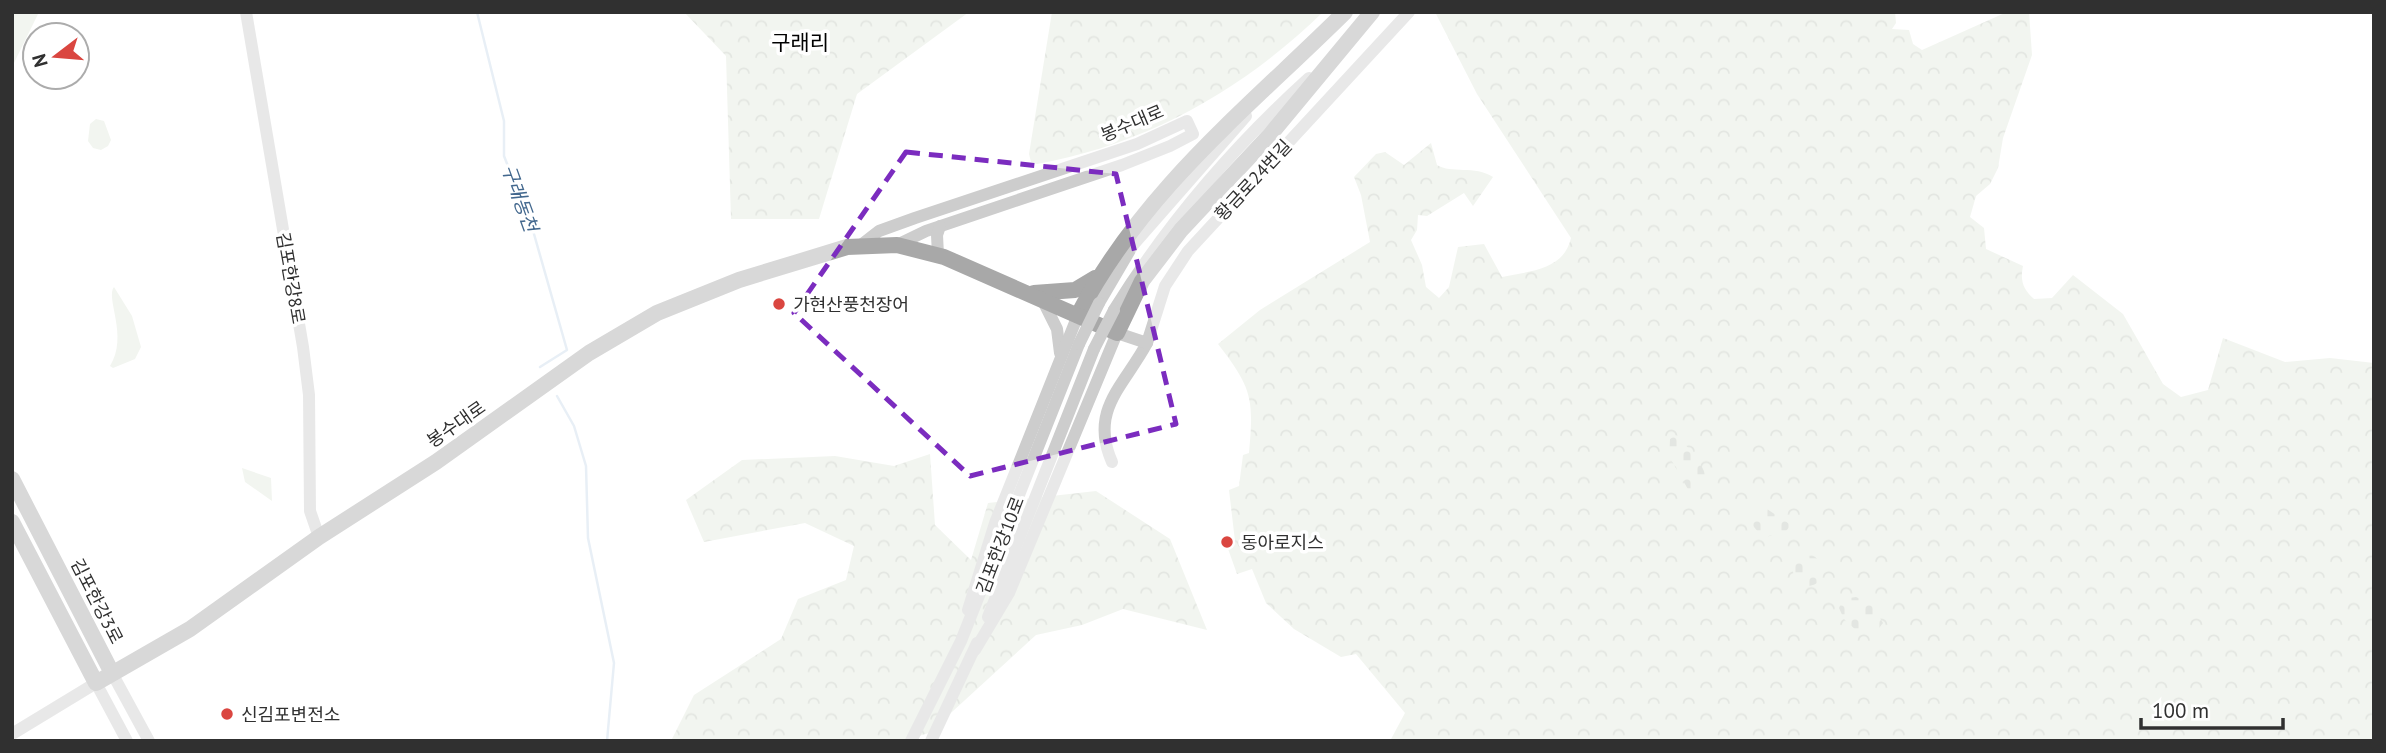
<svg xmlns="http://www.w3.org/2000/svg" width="2386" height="753" viewBox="0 0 2386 753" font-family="'PT Sans','Noto Sans KR',sans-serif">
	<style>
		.green { fill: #e2e9dd }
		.forest { fill: url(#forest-crowns) }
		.cemetery { fill: url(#cemetery-stones) }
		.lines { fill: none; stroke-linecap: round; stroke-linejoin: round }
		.stream { stroke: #cddcea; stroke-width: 2.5 }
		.minor { stroke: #cdcdcd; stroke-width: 12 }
		.major { stroke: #a8a8a8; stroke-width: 16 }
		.minor-bridge { stroke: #cdcdcd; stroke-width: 12 }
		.marked { fill: none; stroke: #7b2cbf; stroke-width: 5; stroke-dasharray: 14 9; stroke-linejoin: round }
		.poi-dot { fill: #da4640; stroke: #fff; stroke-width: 2.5 }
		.labels { text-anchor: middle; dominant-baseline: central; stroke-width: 7; stroke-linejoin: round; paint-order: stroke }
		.street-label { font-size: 18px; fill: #303030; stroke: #fff }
		.poi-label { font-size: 18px; fill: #303030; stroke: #fff; text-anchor: start }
		.water-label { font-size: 19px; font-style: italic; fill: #43688e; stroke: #fff }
		.quarter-label { font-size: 21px; fill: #000; stroke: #fff }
	</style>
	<defs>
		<pattern id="forest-crowns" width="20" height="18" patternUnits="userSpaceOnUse" patternTransform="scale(1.75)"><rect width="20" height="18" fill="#e2e9dd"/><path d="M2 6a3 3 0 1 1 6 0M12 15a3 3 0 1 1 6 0" fill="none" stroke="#c2c8be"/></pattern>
		<pattern id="cemetery-stones" width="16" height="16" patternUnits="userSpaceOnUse" patternTransform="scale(1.75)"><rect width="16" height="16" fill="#e2e9dd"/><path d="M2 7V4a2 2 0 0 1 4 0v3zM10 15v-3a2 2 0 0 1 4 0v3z" fill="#c2c8be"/></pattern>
	</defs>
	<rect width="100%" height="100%" fill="#fff"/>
	<!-- green -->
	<g class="green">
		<polygon points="12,12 39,12 12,67"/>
		<polygon points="96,119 104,121 111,140 108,146 101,150 93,148 88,141 90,124"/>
		<path d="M 114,287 L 132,316 L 141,347 L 135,359 L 113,368 L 110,366 C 129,336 105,298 114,287 Z"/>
		<polygon points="242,468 271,478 272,501 245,482"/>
	</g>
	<!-- forest -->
	<g class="forest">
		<polygon points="684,12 969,12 857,94 819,219 731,219 726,56"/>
		<path d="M 1052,12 L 1323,12 C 1243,90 1147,144 1037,164 L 1031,162 L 1029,154 Z"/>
		<path d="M 1435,12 L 1895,12 L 1896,23 L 1892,29 L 1909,30 L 1913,44 L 1922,50 L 2007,12 L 2029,12 L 2032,55 L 2003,138 L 1998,168 L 1990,184 L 1976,196 L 1970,217 L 1984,228 L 1986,249 L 2023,266 C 2020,281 2023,289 2034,299 L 2052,298 L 2073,275 L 2123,314 L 2163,384 L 2181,397 L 2208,390 L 2223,338 L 2285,362 L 2330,358 L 2374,363 L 2374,741 L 1390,741 L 1405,713 L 1356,654 L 1341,657 L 1294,629 L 1266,603 L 1252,569 L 1237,574 L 1227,546 L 1235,541 L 1229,490 L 1239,486 L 1243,455 L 1249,453 C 1254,398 1252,388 1218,344 L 1260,310 L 1370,242 L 1361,195 L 1354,177 L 1376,154 L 1385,152 L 1404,165 L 1431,143 L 1437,165 C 1451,174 1475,165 1493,177 L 1473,206 L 1464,193 L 1427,216 L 1418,215 L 1417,230 L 1411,240 L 1422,265 L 1426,287 L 1439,298 L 1449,287 L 1458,247 L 1484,244 L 1502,277 C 1530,271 1564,270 1571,238 L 1477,94 Z"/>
		<polygon points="930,454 935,525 971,560 988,503 1096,491 1170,539 1207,630 1123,609 1082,625 1036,635 929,733 901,741 671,741 694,695 781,639 798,599 846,580 854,546 805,523 704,542 686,500 742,460 835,456 894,466"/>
	</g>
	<!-- cemetery -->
	<g class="cemetery">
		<path d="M 1676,435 C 1689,448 1710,470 1707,489 L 1689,491 L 1669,456 L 1670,439 Z"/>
		<polygon points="1756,507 1764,507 1791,525 1786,531 1763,538 1750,522 1750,511"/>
		<circle cx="1808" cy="571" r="15"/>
		<polygon points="1856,597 1871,604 1883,623 1875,633 1858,632 1844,619 1839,608 1843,599"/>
	</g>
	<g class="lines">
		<!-- stream -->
		<g class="stream">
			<polyline points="477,12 504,121 504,156 532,227 567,350 540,367"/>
			<polyline points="557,396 574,426 586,466 588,538 614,663 607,741"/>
		</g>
		<!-- minor -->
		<g class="minor">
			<polyline points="246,12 303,347 309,395 310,511 319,537"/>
			<polyline points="861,245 879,231 915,218 1137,144 1187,121 1193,134 1170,146 1122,165 926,231 897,245"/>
			<polyline points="938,255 937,235 940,226"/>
			<polyline points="1043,301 1057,329 1060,353"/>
			<polyline points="1099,303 1133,245 1246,116"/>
			<path d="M 1114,310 C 1167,224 1234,146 1309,78"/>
			<path d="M 1112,462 C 1089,410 1124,386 1147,343"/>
			<polyline points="968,610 995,523 1078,315"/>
			<polyline points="988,617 1094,349"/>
			<polyline points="975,650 1009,593 1117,333 1147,343 1165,286 1188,251 1409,12"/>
			<polyline points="112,673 149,741"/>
			<polyline points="12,734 96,683 127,741"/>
			<polyline points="911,741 961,641 1079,344"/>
			<polyline points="931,741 977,643"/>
		</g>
		<!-- major -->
		<g class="major">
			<polyline points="1034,293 1075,290 1095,278"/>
			<path d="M 1078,315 C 1143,190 1247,109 1345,12"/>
			<polyline points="12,479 112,673"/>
			<polyline points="12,522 96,683 190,629 319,537 436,462 589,353 657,313 739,280 847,247 897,245 944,257 1117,333 1142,281 1181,230 1270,135 1372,12"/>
		</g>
		<!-- minor-bridge -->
		<g class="minor-bridge">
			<polyline points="1079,344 1099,303"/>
			<polyline points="1094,349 1114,310"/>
		</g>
	</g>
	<!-- marked area -->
	<path d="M0 0H2386V753H0ZM 906,152 L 1116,174 L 1176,424 L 970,476 L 794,313 Z" fill="#fff" fill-opacity=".55" fill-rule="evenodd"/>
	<path class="marked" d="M 906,152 L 1116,174 L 1176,424 L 970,476 L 794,313 Z"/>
	<!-- markers -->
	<g class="poi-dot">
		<circle cx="779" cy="304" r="7"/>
		<circle cx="1227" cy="542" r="7"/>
		<circle cx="227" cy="714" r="7"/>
	</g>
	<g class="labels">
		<!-- street labels -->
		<g class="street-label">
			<text transform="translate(1132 123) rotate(-23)">봉수대로</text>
			<text transform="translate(1253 180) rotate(-47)">황금로24번길</text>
			<text transform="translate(291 278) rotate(80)">김포한강8로</text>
			<text transform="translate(456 424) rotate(-35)">봉수대로</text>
			<text transform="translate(1000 545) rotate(-69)">김포한강10로</text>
			<text transform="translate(97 601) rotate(63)">김포한강3로</text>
		</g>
		<!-- poi labels -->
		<g class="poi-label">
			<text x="793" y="304">가현산풍천장어</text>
			<text x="1241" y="542">동아로지스</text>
			<text x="241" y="714">신김포변전소</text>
		</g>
		<!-- water labels -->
		<g class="water-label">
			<text transform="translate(520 198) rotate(70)">구래동천</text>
		</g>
		<!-- quarter labels -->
		<g class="quarter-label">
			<text x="800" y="42">구래리</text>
		</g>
	</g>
	<!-- border -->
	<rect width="2386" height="753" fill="none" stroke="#303030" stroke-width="28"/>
	<!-- north arrow -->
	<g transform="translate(56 56) rotate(254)"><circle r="33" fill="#ffffff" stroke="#acacac" stroke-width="2"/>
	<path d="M0-5L12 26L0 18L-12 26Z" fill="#da4640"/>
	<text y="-10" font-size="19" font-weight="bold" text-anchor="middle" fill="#303030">N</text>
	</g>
	<!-- scale -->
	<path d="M2141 718v10h142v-10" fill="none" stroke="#303030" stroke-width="3.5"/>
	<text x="2152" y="718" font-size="21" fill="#303030" stroke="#ffffff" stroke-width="5" paint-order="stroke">100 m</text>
</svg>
